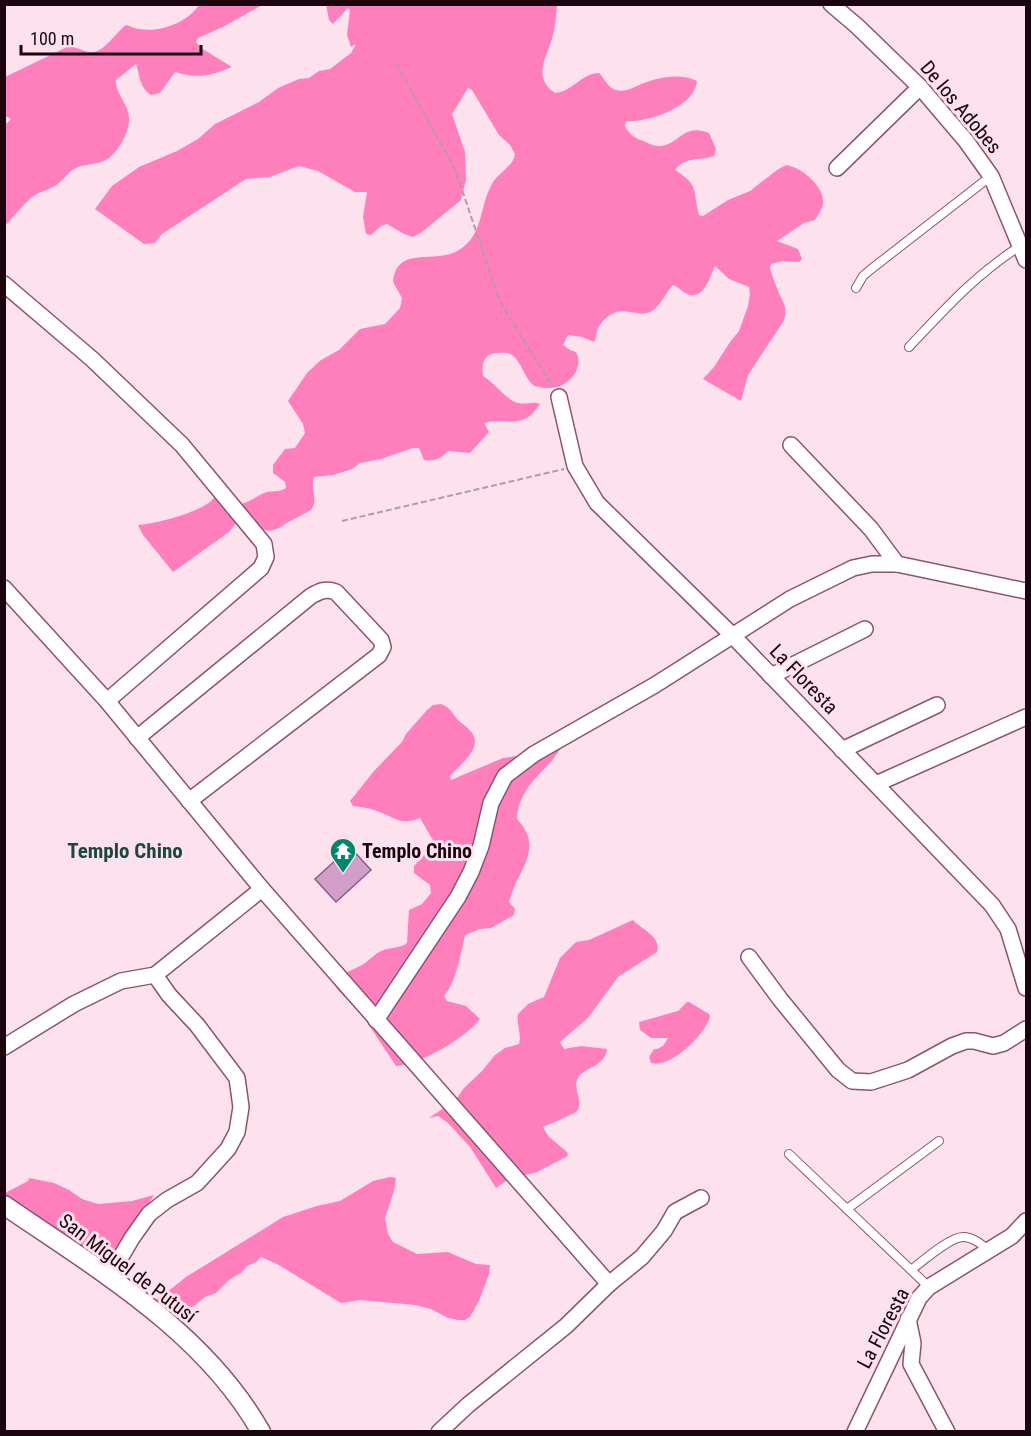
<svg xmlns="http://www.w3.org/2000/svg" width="1031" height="1436" viewBox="0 0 1031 1436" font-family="'Roboto Condensed',sans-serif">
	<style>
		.forest { fill: #fe7fbc }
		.building { fill: #d19dc9; stroke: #8c5c85; stroke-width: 1.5 }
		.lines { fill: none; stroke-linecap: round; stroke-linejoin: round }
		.service-casing { stroke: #8e536e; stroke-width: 10 }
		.minor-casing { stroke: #8e536e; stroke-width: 18 }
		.tertiary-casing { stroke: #8e536e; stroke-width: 21 }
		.path { stroke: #b59ba6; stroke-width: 2; stroke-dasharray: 6 3; stroke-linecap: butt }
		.service { stroke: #fff; stroke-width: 8 }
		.minor { stroke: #fff; stroke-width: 15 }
		.tertiary { stroke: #fff; stroke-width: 18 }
		.labels { text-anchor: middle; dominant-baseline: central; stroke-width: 6; stroke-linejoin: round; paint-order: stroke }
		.street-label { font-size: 20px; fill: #1a050f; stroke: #fde1ec }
		.poi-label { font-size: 20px; font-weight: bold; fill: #1a050f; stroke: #fde1ec; text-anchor: start }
		.neighbourhood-label { font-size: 21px; font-weight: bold; fill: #174a3c; stroke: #fde1ec }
	</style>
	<rect width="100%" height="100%" fill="#fde1ec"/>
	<!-- forest -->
	<g class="forest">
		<path d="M 326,4 L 557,5 C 556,17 555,30 551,42 C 544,62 534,78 555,93 C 572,92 582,73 599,73 C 605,79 608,88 616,90 C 626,93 636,86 644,83 C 660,77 681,73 697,81 C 695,107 647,123 626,121 L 625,127 C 630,134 634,138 643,141 C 649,143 654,147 661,146 C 680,144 683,123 709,133 L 716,149 L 714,156 C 701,161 685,156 675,170 C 700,186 692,189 699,215 L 703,216 L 728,200 L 750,191 L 777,170 L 786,165 C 801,167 824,186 823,202 C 823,208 818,215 815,220 L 804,223 L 777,241 L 798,249 L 802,259 L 799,262 L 783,261 L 771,264 L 770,268 C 772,275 774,281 777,288 C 781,301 790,307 783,322 L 748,375 L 741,401 L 703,379 L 714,367 L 730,342 L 739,331 L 748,306 L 750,294 L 749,287 L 729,279 L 715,266 C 711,274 705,298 690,295 C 684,294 679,287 673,285 C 665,293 662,304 652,311 C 636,321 620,298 600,325 C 596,330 597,337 594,342 L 582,337 L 568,335 L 563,345 L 570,350 L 576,352 C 580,360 579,367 574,375 C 563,389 550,390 534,386 C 524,378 522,362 512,355 C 508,352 502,353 498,353 C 484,353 481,364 483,376 C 493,382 504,396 513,401 C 524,407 531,400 540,404 C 522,431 510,417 484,423 L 489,432 L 470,453 L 448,451 C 442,458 434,462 424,460 L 419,448 L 413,448 L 381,459 L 360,463 L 352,469 L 333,475 L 314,477 C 310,488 319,500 311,510 C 303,515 293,519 285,524 C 262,541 255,522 240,504 C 250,503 257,495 267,492 C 274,491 280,492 286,488 L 285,482 L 273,473 L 273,465 L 285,449 L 295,448 L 305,433 L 303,424 L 288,401 L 307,373 L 321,360 L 339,350 L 360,329 L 385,324 L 400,308 L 402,298 L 393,282 C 397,244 435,265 459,250 C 484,235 479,205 493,182 C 499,173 514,165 515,154 L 510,145 L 499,135 L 472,90 L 468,88 L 452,114 L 465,152 L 466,180 L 461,200 L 422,232 L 413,237 L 404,234 L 387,224 L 381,226 L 371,235 L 366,234 L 363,217 L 367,192 L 355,192 L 318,171 L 299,166 L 270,177 L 246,179 L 162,234 L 155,243 L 144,244 L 95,209 L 112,186 L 139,167 L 177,151 L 198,139 L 215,124 L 259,102 L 278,88 L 299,79 L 309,78 L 319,71 L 330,69 L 351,53 L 356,44 L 351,47 L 347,35 L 350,10 L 348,8 L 333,24 L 329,20 Z"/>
		<path d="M 199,5 L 262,5 L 223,27 L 198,38 L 196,42 L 201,48 L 232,67 C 210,76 199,79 175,72 L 160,93 L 151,95 C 139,87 140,75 136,64 L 116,80 C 115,94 129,104 129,118 C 130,131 119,150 109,158 C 101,165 85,163 74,169 C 69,172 66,177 61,181 C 54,188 45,190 37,194 C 28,198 12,219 5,226 L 5,125 L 11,119 L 5,116 L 5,77 L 69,46 C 76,47 81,50 88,52 C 102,56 116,32 126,25 C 131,26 135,29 140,29 C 160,33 188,22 199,5 Z"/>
		<path d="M 214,498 L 217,498 L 238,521 L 229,532 L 173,572 L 143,535 L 138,525 C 155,524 203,512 214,498 Z"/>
		<path d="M 441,704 C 450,707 452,713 458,720 C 462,724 468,727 472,733 C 483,748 460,765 450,776 L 451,780 L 503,758 L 517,756 L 565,742 C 560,749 554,759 548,765 C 532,781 518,796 517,819 C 535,839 531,852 520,875 C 515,883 512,893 509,902 L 515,909 L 514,915 L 491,928 L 480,929 L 465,935 C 461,953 456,983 444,996 L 447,1001 L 466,1006 L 480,1019 C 466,1038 419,1065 396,1066 L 363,1016 L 337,989 L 331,978 C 342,975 352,970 362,965 C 369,961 373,955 381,951 C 390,947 399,949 407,943 L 409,910 L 422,904 L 431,893 L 430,885 L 414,873 L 414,866 L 431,848 L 434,842 L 420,818 C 399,826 395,817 377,811 C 369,808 361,807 353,806 L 350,801 L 374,771 L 402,742 L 406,734 L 427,710 L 433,705 Z"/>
		<path d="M 633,920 C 641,929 662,937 657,952 L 618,977 L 588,1018 L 560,1042 L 564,1049 L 581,1046 L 607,1049 C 605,1067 584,1067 578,1078 C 572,1089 584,1100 577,1111 C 574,1114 548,1125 543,1127 L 548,1136 L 567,1152 L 568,1156 L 537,1172 L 509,1179 L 496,1188 L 470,1147 L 448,1123 L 438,1116 L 429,1118 L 456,1100 L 463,1089 L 482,1071 L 495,1055 L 505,1048 L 519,1044 C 522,1035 516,1024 518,1014 L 528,1004 L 544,997 L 560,958 L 576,942 L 589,940 Z"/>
		<path d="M 687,1002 L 689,1002 L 709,1014 L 710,1017 C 705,1034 671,1069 651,1063 L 649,1057 L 654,1049 L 657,1049 L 663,1046 L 668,1038 L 651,1038 L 640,1030 L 639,1022 L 678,1011 Z"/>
		<polygon points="390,1177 396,1178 394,1191 385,1218 388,1234 393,1242 417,1254 448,1252 476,1264 490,1265 489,1274 479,1301 470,1317 465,1320 458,1320 448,1318 431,1309 415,1305 360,1300 341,1303 277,1264 261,1257 256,1262 247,1266 241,1273 230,1279 216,1293 205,1297 194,1306 180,1313 169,1314 156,1302 158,1298 166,1293 186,1277 283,1217 317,1206 340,1201 373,1181"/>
		<polygon points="29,1178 54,1183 69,1190 82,1199 98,1204 132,1201 154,1195 105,1279 5,1200 5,1193 28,1181"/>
	</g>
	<!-- building -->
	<polygon class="building" points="350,847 371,870 336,902 315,879"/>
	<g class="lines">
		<!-- service casing -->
		<g class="service-casing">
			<g id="service">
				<polyline points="856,288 863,276 870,270 991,176"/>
				<path d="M 909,347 C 946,308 974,276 1020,246"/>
				<polyline points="789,1154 929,1287"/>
				<polyline points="847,1209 939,1141"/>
				<path d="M 911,1270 C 923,1261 950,1237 963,1237 C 973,1237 981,1244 988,1250"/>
			</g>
		</g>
		<!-- minor casing -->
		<g class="minor-casing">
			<g id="minor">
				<polyline points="831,4 857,26 920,87 966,141 991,176 1026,260"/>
				<polyline points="837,168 920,87"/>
				<polyline points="4,284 92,359 182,445 264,544 266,557 261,568 107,701"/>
				<polyline points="559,397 575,466 597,503 732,635 992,905 1008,929 1026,988"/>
				<polyline points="791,445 871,529 897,564"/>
				<polyline points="4,588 107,701 262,889 609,1284 566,1326 468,1405 439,1432"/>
				<polyline points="771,676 865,629"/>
				<path d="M 137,738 L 311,596 C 320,591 326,588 336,592 L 381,640 L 383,647 L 379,655 L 189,801"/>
				<polyline points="842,750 937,705"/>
				<polyline points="876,784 1026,717"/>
				<polyline points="749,957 780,999 838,1070 852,1081 871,1082 908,1070 952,1046 966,1041 974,1041 993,1046 1004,1043 1026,1029"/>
				<polyline points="376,1020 458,897 471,872 481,846 491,803 505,776 534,754 655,685 790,599 853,568 872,564 897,564 1026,591"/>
				<polyline points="4,1047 74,1004 121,981 155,975 262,889"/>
				<polyline points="109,1277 132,1238 149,1214 167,1200 197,1183 228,1149 237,1132 241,1107 237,1078 197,1025 169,995 155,975"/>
				<polyline points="609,1284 642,1257 664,1231 675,1212 701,1198"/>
				<polyline points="908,1319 913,1343 911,1364 947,1432"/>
				<polyline points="855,1432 919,1298 929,1287 1012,1236 1026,1221"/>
			</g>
		</g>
		<!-- tertiary casing -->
		<g class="tertiary-casing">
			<path id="tertiary" d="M 4,1205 C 97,1269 204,1331 261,1432"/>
		</g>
		<!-- path -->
		<g class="path">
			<polyline points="396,63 455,169 500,302 553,387"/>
			<polyline points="342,521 564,469"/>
		</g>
		<!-- service -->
		<use href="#service" class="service"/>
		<!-- minor -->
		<use href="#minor" class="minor"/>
		<!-- tertiary -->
		<use href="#tertiary" class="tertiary"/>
	</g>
	<!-- icons -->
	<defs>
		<g id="temple-pin" transform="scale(1.35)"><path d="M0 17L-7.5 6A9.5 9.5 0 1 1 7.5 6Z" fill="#00876b" stroke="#fde1ec"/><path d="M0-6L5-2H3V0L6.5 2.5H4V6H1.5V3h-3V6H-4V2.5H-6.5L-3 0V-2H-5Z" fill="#fff"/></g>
	</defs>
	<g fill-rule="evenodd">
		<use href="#temple-pin" x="343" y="851"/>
	</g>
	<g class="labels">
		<!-- street labels -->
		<g class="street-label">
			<text transform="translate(961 107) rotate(50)">De los Adobes</text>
			<text transform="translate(804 679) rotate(46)">La Floresta</text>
			<text transform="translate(128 1268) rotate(37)">San Miguel de Putusí</text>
			<text transform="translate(883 1328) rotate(-62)">La Floresta</text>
		</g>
		<!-- poi labels -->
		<g class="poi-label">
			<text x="362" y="851">Templo Chino</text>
		</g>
		<!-- neighbourhood labels -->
		<g class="neighbourhood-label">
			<text x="125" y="851">Templo Chino</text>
		</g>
	</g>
	<!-- border -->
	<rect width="1031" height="1436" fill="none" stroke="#1a050f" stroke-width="12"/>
	<!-- scale -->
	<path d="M21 45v9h180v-9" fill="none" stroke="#1a050f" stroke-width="3"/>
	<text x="30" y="45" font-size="18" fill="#1a050f" stroke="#fde1ec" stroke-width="4.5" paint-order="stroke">100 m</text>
</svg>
